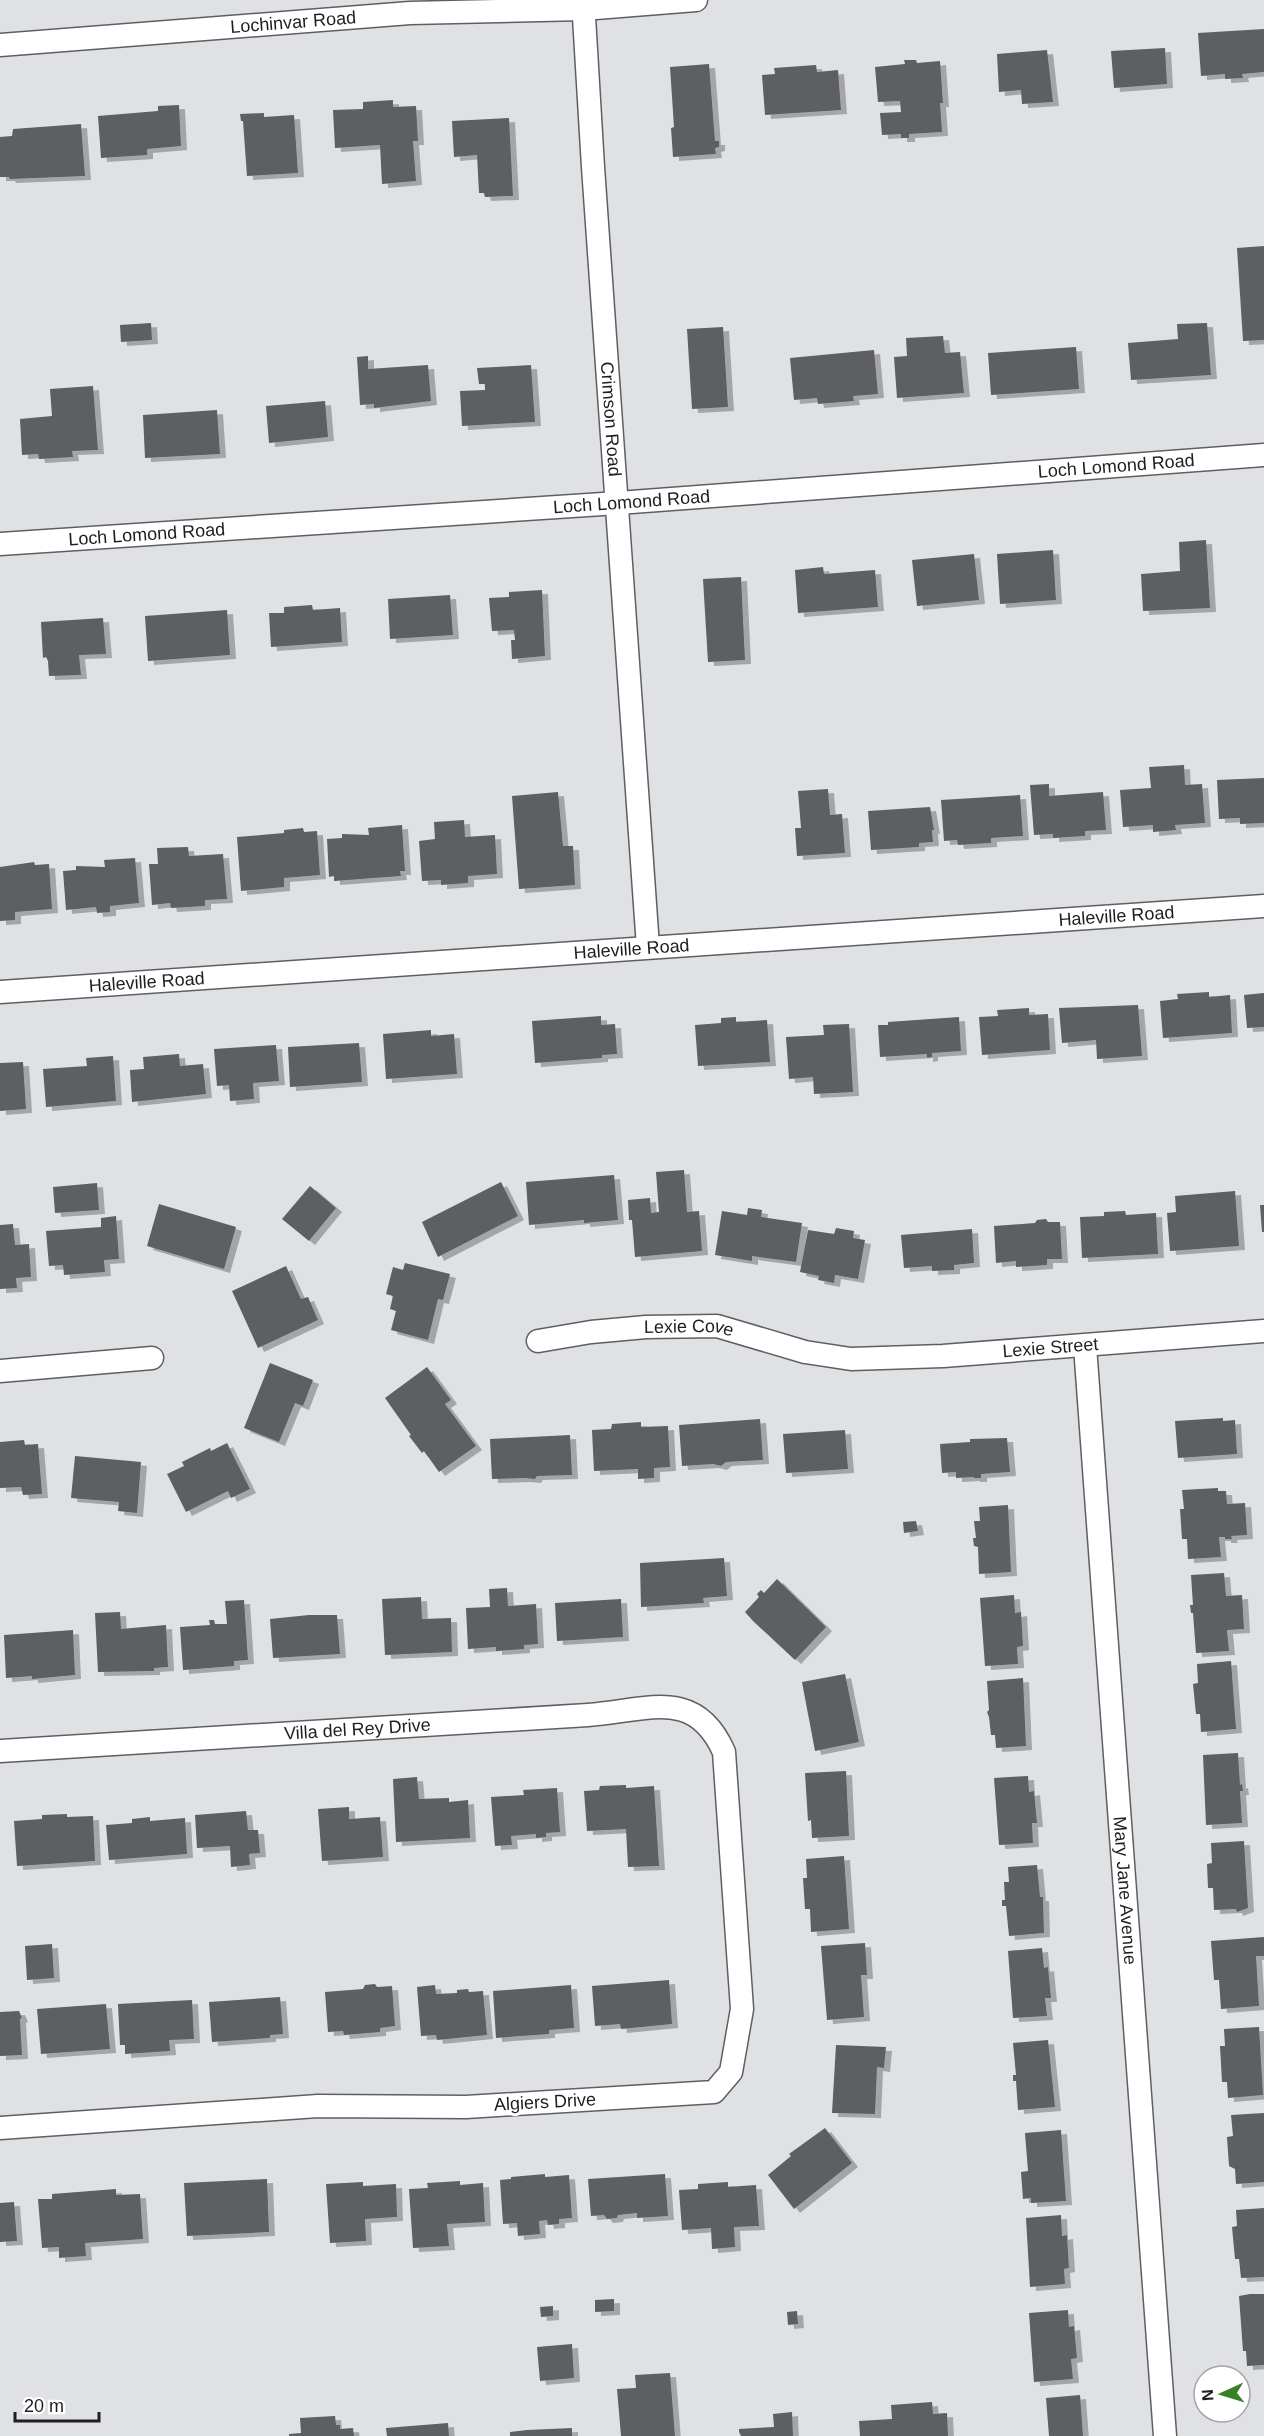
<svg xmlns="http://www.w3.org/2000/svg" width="1264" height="2436" viewBox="0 0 1264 2436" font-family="Helvetica,sans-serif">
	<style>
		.building { fill: #5d5e61; filter: url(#shadow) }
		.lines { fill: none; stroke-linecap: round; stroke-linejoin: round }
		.street-casing { stroke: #5e5f61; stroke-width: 25 }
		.street { stroke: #fff; stroke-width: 22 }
		.labels { text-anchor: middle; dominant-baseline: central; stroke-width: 6; stroke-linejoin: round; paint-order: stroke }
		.street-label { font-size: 18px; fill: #1e1e20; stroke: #fff }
	</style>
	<defs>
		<filter id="shadow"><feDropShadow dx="6" dy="4" stdDeviation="0" flood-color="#0004"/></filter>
	</defs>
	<rect width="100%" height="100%" fill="#e0e1e4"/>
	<!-- building -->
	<g class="building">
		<polygon points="1264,29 1264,72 1242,74 1243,78 1225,79 1225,74 1201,76 1198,33"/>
		<polygon points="1165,48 1167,84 1114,88 1111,51"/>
		<polygon points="1047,50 1053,102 1022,104 1021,90 999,92 997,54"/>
		<polygon points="904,60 916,60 917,63 940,61 943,103 940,103 942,132 909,134 909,138 901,138 901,134 882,135 880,113 901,112 900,101 878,102 875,67 905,64"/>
		<polygon points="709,64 715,141 719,141 719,147 715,148 716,154 673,157 671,128 674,127 670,67"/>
		<polygon points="816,65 817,72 838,70 841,110 765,115 762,75 775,74 774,68"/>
		<polygon points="393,100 393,107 416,106 418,141 413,141 416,181 382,184 380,145 335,148 333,110 363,109 363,102"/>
		<polygon points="179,105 181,146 147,149 147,155 101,158 98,116 158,111 158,106"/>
		<polygon points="264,113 264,117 294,115 298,173 247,176 243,121 241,121 240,114"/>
		<polygon points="509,118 513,196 485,197 484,193 479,193 477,155 454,157 452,121"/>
		<polygon points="81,124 85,176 10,179 9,177 0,177 0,137 12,136 13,129"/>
		<polygon points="1264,246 1264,340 1243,341 1237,248"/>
		<polygon points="151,323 152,340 121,342 120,325"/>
		<polygon points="1207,323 1211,375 1131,380 1128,343 1178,339 1177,324"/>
		<polygon points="723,327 728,407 692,409 687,329"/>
		<polygon points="943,336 945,353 960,352 964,393 897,398 894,357 907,356 906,338"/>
		<polygon points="1076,347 1079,389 991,395 988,353"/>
		<polygon points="874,350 878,394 853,396 854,401 818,404 817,398 794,400 790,358"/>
		<polygon points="368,356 368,369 428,365 431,401 374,408 374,404 360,405 357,357"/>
		<polygon points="531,365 535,422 462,426 460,391 485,390 485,384 479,384 477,368"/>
		<polygon points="93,386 98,450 72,451 73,457 39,459 38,454 22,455 20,419 52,416 50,389"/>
		<polygon points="325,401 328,437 269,443 266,406"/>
		<polygon points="217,410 220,454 145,458 143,415"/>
		<polygon points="1206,540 1210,608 1143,611 1141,574 1180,571 1179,542"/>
		<polygon points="1053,550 1056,600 1000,604 997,554"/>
		<polygon points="974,554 979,600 917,606 912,560"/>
		<polygon points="823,567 824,574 875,570 878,607 798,613 795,570"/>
		<polygon points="741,577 745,660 708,662 703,579"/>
		<polygon points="542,590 545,656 512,659 511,640 515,640 514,630 492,631 489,598 509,597 509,592"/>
		<polygon points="450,595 453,635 390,639 388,599"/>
		<polygon points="312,605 313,610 340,608 342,642 271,647 269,613 284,613 284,607"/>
		<polygon points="227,610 230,655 148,661 145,616"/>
		<polygon points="103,618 106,654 79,655 81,675 49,676 48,661 46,657 43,658 41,622"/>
		<polygon points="1184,765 1185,785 1202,784 1205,823 1175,825 1176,830 1153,832 1153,825 1123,827 1120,790 1151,788 1149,767"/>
		<polygon points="1264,778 1264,823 1240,824 1240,818 1219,819 1217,780"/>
		<polygon points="1049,784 1049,796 1103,792 1106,830 1085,831 1085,836 1053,838 1053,834 1034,835 1030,785"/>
		<polygon points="828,789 830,815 842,814 845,853 797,856 795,828 801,828 798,791"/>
		<polygon points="558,792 563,846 573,846 575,885 519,889 512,796"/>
		<polygon points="1020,795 1023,836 991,838 991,843 958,845 957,840 944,841 941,800"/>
		<polygon points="930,807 934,830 932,830 933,842 919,843 919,847 871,850 868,811"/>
		<polygon points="464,820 465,837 495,835 497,874 468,876 468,883 441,885 441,880 422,881 419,841 435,839 434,822"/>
		<polygon points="402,825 405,871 400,871 401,876 334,881 334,876 329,877 327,839 342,838 342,834 369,835 368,828"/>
		<polygon points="303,828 304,832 317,831 320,875 284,878 284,887 241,891 237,837 284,833 284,830"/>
		<polygon points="188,847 189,856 223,854 227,899 205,900 205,906 171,908 170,903 152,905 149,864 158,864 157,848"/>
		<polygon points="135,858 139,903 110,906 110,912 97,913 96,907 66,910 63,871 76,870 76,866 105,867 104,860"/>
		<polygon points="34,862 35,865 49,864 52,909 15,912 15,920 0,921 0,867"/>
		<polygon points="1209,992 1209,997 1230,995 1232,1033 1163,1038 1160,1001 1178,999 1177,994"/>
		<polygon points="1264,993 1264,1027 1247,1028 1244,995"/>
		<polygon points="1138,1005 1142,1056 1097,1059 1096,1040 1062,1043 1059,1008"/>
		<polygon points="1029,1008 1029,1015 1048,1014 1050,1050 982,1055 979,1017 998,1016 997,1010"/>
		<polygon points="601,1016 601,1025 615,1024 617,1054 602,1055 602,1058 535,1063 532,1021"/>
		<polygon points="736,1017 736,1022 767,1020 770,1062 698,1066 695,1025 721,1023 721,1018"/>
		<polygon points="959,1017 961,1051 932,1053 932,1057 927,1058 927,1054 880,1057 878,1025 888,1025 888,1022"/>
		<polygon points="849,1024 853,1092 814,1094 813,1077 789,1079 786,1037 824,1035 823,1025"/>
		<polygon points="431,1030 431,1036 454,1034 457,1074 386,1079 383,1034"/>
		<polygon points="359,1043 362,1082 290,1087 288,1047"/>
		<polygon points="276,1045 279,1081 253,1083 254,1099 230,1101 229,1085 217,1086 214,1049"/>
		<polygon points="179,1054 180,1066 203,1064 206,1094 132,1102 130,1070 144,1069 143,1057"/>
		<polygon points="113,1056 116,1101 46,1107 43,1069 87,1066 86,1058"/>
		<polygon points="23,1062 26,1109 0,1111 0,1063"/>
		<polygon points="684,1170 687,1212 699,1211 702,1251 635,1257 632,1220 629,1220 628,1200 650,1198 651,1213 659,1212 656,1172"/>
		<polygon points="614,1175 618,1220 584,1223 584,1220 529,1225 526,1182"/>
		<polygon points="501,1182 518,1216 438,1257 422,1222"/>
		<polygon points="97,1183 99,1210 55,1213 53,1187"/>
		<polygon points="310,1186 336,1208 309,1241 282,1219"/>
		<polygon points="1235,1191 1239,1246 1170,1251 1167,1213 1176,1212 1175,1196"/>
		<polygon points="159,1204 236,1227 224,1269 147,1246"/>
		<polygon points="1260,1205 1264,1205 1264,1232 1262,1232"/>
		<polygon points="748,1208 762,1210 761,1217 802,1223 796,1262 752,1256 752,1261 715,1255 722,1211 747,1215"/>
		<polygon points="1125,1211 1126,1215 1156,1213 1158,1254 1082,1258 1080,1217 1104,1216 1104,1212"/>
		<polygon points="116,1216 119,1259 104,1260 105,1272 64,1275 63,1265 49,1266 46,1231 101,1227 101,1218"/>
		<polygon points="1046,1219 1048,1222 1060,1222 1062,1259 1047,1259 1047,1265 1016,1267 1016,1261 996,1263 994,1226 1035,1223 1037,1220"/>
		<polygon points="13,1224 15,1245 29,1244 31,1277 16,1278 17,1288 0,1289 0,1225"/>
		<polygon points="836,1228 854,1231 853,1238 865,1240 858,1279 835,1275 834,1283 818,1280 819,1276 800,1272 808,1230 834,1234"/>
		<polygon points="972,1229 974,1263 954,1265 954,1270 932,1271 932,1266 904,1268 901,1235"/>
		<polygon points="405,1263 450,1274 443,1300 438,1299 428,1340 391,1330 396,1311 390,1309 393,1296 386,1294 393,1267 403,1270"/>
		<polygon points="286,1266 301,1299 308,1297 318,1320 258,1348 232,1291"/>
		<polygon points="270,1363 313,1380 303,1406 295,1403 279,1442 244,1428"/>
		<polygon points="427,1367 451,1400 445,1404 476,1446 439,1472 424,1451 422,1453 409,1436 411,1435 385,1398"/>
		<polygon points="1223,1418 1223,1421 1235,1420 1237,1454 1178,1458 1175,1421"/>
		<polygon points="760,1419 763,1460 726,1462 721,1466 713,1464 682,1466 679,1425"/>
		<polygon points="641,1422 641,1427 668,1426 670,1467 654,1468 654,1478 638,1479 638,1469 594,1471 592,1430 611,1429 612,1424"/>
		<polygon points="845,1430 848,1469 786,1473 783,1434"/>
		<polygon points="570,1435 572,1475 537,1476 535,1479 525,1478 492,1479 490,1439"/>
		<polygon points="1007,1438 1010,1472 981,1474 981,1478 974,1478 974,1477 956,1478 956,1472 942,1473 940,1444 970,1442 970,1439"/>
		<polygon points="24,1440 25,1445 38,1444 42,1494 23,1495 21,1487 0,1488 0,1442"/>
		<polygon points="227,1443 250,1489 231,1498 228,1491 186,1512 167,1474 184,1466 182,1462 210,1448 211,1451"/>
		<polygon points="75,1456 141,1462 137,1513 118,1511 119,1502 71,1498"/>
		<polygon points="1218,1488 1218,1491 1226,1491 1227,1504 1245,1503 1247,1535 1231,1536 1232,1539 1225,1539 1225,1537 1219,1537 1221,1557 1188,1559 1187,1539 1182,1539 1180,1509 1184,1509 1182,1490"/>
		<polygon points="1008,1505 1011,1572 979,1574 978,1547 974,1546 973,1538 976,1538 974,1521 980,1521 979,1507"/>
		<polygon points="916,1521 918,1531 904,1533 903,1522"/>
		<polygon points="724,1558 727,1596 703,1598 704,1603 641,1607 640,1563"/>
		<polygon points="1224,1573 1226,1596 1242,1595 1244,1629 1227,1630 1229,1651 1196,1653 1193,1613 1191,1613 1190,1605 1193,1605 1191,1575"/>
		<polygon points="777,1579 826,1627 795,1660 753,1621 745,1612 759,1597 757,1594 761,1590 764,1593"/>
		<polygon points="507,1588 508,1606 536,1604 538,1644 524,1645 524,1649 496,1651 496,1647 468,1649 466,1608 490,1607 489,1589"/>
		<polygon points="1014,1595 1015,1613 1021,1612 1023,1646 1017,1647 1018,1664 985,1666 980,1598"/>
		<polygon points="421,1597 422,1619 451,1618 452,1652 385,1655 382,1599"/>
		<polygon points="621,1599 623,1637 557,1641 555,1603"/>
		<polygon points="244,1600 248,1660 234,1661 234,1666 183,1670 180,1627 210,1625 209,1620 214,1620 215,1624 227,1624 225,1601"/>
		<polygon points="120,1612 121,1629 166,1625 168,1667 154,1668 154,1671 98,1672 95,1613"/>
		<polygon points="309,1615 337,1615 340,1654 273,1658 270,1619"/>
		<polygon points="73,1630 75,1675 32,1679 32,1676 6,1678 4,1635"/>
		<polygon points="1231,1661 1236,1729 1201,1732 1200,1714 1196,1714 1193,1684 1198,1683 1197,1664"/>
		<polygon points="845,1674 859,1742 815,1751 802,1682"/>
		<polygon points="1023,1678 1026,1746 996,1748 995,1735 991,1735 989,1717 987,1712 989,1710 987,1681"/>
		<polygon points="1238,1753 1240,1785 1242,1784 1243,1791 1240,1791 1242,1823 1206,1825 1203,1755"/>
		<polygon points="846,1771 849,1836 812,1838 811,1820 808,1821 805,1773"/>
		<polygon points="1028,1776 1029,1792 1034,1791 1037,1823 1032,1823 1033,1843 999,1845 994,1778"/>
		<polygon points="417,1777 419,1799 449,1798 449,1802 468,1800 470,1838 396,1842 393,1779"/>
		<polygon points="626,1785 626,1788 654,1786 659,1866 628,1867 626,1829 587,1831 584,1791 599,1790 600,1786"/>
		<polygon points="557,1788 560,1832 546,1833 546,1837 536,1838 536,1834 511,1836 512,1845 495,1846 491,1797 524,1795 523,1790"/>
		<polygon points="349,1807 349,1819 380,1817 383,1857 322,1861 318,1809"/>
		<polygon points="246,1811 248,1830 258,1830 260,1853 249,1854 250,1865 231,1867 230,1846 197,1848 195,1815"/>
		<polygon points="67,1814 67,1817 93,1816 95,1861 17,1866 14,1821 42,1819 42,1815"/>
		<polygon points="150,1817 150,1821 185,1818 187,1854 109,1860 106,1825 132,1823 132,1819"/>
		<polygon points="1244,1841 1248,1908 1237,1912 1236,1909 1214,1910 1213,1888 1208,1888 1207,1864 1212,1863 1211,1843"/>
		<polygon points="844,1856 849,1929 811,1932 810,1909 805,1909 803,1878 807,1878 806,1859"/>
		<polygon points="1037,1865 1040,1897 1043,1897 1044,1933 1009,1936 1006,1906 1002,1906 1002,1900 1005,1900 1004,1882 1009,1882 1008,1867"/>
		<polygon points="1264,1937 1264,1956 1256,1956 1259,2006 1221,2009 1219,1980 1214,1980 1211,1941"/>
		<polygon points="865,1943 867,1975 861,1975 864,2017 827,2020 821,1946"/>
		<polygon points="52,1944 54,1978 27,1980 25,1946"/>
		<polygon points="1042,1948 1044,1968 1048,1967 1051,1998 1045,1998 1047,2016 1013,2018 1008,1951"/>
		<polygon points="669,1980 672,2024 621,2029 620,2024 595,2026 592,1986"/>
		<polygon points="375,1984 377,1987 392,1986 395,2026 380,2028 380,2032 344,2035 343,2031 328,2032 325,1992 363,1989 365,1985"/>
		<polygon points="435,1985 436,1994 457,1993 457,1990 468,1989 469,1992 483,1991 487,2035 437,2040 436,2035 421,2036 417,1987"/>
		<polygon points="571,1985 574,2028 549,2030 549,2034 496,2038 493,1991"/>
		<polygon points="280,1997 283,2034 270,2035 270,2038 212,2042 209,2002"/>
		<polygon points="192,2000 194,2039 169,2040 170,2051 125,2054 125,2045 120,2045 118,2004"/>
		<polygon points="106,2004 110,2049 41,2054 37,2009"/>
		<polygon points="19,2011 22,2018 20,2019 22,2055 0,2056 0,2012"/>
		<polygon points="1259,2027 1263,2095 1228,2098 1227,2082 1222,2082 1220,2046 1225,2046 1224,2029"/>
		<polygon points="1048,2040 1055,2107 1018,2110 1016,2081 1013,2081 1013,2075 1016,2075 1013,2043"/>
		<polygon points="836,2045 886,2047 884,2068 877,2067 875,2114 832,2113"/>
		<polygon points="1264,2113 1264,2182 1236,2184 1235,2169 1229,2166 1227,2137 1233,2136 1231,2115"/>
		<polygon points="825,2128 852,2163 794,2209 768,2175 791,2156 789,2154"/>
		<polygon points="1061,2130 1066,2201 1031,2203 1031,2198 1023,2199 1021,2172 1028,2171 1025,2133"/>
		<polygon points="545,2174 545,2177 569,2175 572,2218 559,2219 559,2224 548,2225 547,2220 539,2221 540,2234 518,2236 517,2223 503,2224 500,2180 511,2179 511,2177"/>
		<polygon points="665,2174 668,2216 637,2218 637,2213 618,2215 617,2218 607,2219 604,2215 591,2216 588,2179"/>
		<polygon points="267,2179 269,2232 187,2236 184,2183"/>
		<polygon points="460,2181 460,2185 483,2183 485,2222 447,2224 449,2246 413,2248 409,2189 428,2188 427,2183"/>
		<polygon points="363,2182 363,2186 396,2184 397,2217 365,2219 366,2241 330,2243 326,2184"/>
		<polygon points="728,2182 728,2187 756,2185 759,2226 734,2227 735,2247 712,2249 711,2228 682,2230 679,2190 698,2189 698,2184"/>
		<polygon points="116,2189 116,2195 140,2194 143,2239 85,2243 86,2256 59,2258 59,2247 42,2248 38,2199 52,2199 52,2194"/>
		<polygon points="14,2202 17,2241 0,2242 0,2203"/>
		<polygon points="1264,2208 1264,2277 1241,2278 1239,2259 1235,2259 1232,2227 1237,2226 1236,2210"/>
		<polygon points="1061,2215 1062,2236 1067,2235 1069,2268 1064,2269 1065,2284 1030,2287 1026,2218"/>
		<polygon points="1250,2294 1264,2294 1264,2365 1247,2366 1246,2351 1243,2351 1239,2296"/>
		<polygon points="614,2299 614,2311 595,2312 595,2300"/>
		<polygon points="553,2306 553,2316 541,2317 540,2307"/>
		<polygon points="1068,2310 1069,2327 1074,2326 1077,2358 1071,2359 1073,2379 1034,2382 1029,2313"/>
		<polygon points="797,2311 798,2324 788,2325 787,2312"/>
		<polygon points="572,2344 574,2378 540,2381 537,2347"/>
		<polygon points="670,2373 675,2436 621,2436 617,2389 636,2388 635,2375"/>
		<polygon points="1080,2395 1083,2436 1049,2436 1046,2398"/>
		<polygon points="932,2402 933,2414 947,2413 948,2436 860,2436 859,2421 892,2419 891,2405"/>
		<polygon points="792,2412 793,2436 741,2436 739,2432 739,2429 774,2427 773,2414"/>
		<polygon points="335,2416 336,2425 340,2425 340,2429 353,2428 354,2436 289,2436 289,2434 301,2433 300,2418"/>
		<polygon points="448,2423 449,2436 387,2436 386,2428"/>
		<polygon points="572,2428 572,2436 510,2436 510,2432 527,2430"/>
	</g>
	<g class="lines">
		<!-- street casing -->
		<g class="street-casing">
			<g id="street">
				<path id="s1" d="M 583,0 L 593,167 L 648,947"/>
				<path id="s2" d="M 0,45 L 410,13 L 583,9 L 696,0"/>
				<path id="s3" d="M 0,544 L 618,503 L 1264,455"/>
				<path id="s4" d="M 0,992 L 1264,906"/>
				<path id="s5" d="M 538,1341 L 591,1332 L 646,1327 L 717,1326 L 805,1352 L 851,1359 L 943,1356 L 1264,1331"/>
				<path id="s6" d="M 1085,1346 L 1165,2436"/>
				<polyline points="0,1371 152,1358"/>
				<path id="s7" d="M 0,1751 L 588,1715 C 646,1711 695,1686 724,1752 L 742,2009 L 731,2072 L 714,2092 L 466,2107 L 318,2106 L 0,2128"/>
			</g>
		</g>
		<!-- street -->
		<use href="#street" class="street"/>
	</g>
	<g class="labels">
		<!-- street labels -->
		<g class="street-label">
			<text stroke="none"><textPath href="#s2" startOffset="294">Lochinvar Road</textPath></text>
			<text stroke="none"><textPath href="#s1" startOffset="420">Crimson Road</textPath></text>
			<text stroke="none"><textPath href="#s3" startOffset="1119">Loch Lomond Road</textPath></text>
			<text stroke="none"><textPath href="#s3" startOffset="633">Loch Lomond Road</textPath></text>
			<text stroke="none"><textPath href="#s3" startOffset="147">Loch Lomond Road</textPath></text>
			<text stroke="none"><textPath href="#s4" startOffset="1119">Haleville Road</textPath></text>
			<text stroke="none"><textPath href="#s4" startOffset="633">Haleville Road</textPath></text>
			<text stroke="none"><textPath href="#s4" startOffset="147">Haleville Road</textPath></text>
			<text stroke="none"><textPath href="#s5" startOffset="152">Lexie Cove</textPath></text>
			<text stroke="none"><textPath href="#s5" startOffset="518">Lexie Street</textPath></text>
			<text stroke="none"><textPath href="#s7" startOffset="358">Villa del Rey Drive</textPath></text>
			<text stroke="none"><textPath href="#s6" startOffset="546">Mary Jane Avenue</textPath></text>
			<text transform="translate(545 2102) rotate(-3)">Algiers Drive</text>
		</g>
	</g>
	<!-- north arrow -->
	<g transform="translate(1222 2394) rotate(266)"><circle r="28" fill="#ffffff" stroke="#a5a5a6" stroke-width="1.5"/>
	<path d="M0-4.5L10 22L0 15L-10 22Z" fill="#398026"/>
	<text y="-9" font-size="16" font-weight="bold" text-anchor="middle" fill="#1e1e20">N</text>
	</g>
	<!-- scale -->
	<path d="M15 2412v9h84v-9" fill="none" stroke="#1e1e20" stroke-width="3"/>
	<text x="24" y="2412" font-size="18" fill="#1e1e20" stroke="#ffffff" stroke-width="4.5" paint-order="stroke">20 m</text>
</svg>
